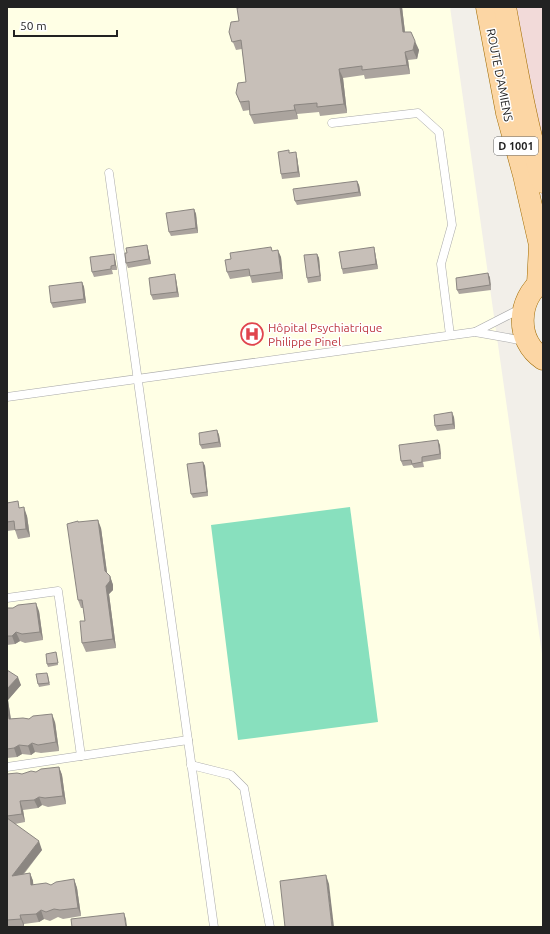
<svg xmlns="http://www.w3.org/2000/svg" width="550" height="934" viewBox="0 0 550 934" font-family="Ubuntu,sans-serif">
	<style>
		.commercial { fill: #f2dad9 }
		.education { fill: #ffffe5 }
		.pitch { fill: #88e0be }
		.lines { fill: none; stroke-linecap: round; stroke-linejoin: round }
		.service-casing { stroke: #a9a9a9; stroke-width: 9 }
		.primary-casing { stroke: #a06b00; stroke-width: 23 }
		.service { stroke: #fff; stroke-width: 8 }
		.primary { stroke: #fcd6a4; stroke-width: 22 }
		.wall { fill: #aba49e }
		.shaded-wall { fill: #8b8681 }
		.building { fill: #c7bfb8; stroke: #8b8681 }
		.labels { text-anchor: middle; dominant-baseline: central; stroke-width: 3; stroke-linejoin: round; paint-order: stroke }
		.shield { fill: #fff; stroke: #646464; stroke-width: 1 }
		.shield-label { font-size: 11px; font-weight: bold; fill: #222 }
		.street-label { font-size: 12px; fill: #222; stroke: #fff }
		.health-label { font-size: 12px; fill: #be3a42; stroke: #fff; text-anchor: start }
	</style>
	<rect width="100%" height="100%" fill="#f2efe9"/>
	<!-- commercial -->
	<polygon class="commercial" points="503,7 543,7 543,203"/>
	<!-- education -->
	<polygon class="education" points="7,7 450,7 543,661 543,927 7,927"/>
	<!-- pitch -->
	<polygon class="pitch" points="350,507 378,722 238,740 211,525"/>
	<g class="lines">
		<!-- service casing -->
		<g class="service-casing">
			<g id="service">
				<polyline points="332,123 418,113 439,132 452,225 441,264 450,335"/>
				<polyline points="109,173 214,927"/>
				<polyline points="475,332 522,308"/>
				<polyline points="7,397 475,332 525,341"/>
				<polyline points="7,598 58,591 81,756"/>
				<polyline points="191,765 231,775 244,788 270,927"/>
				<polyline points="7,767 188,740"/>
			</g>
		</g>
		<!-- primary casing -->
		<g class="primary-casing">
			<g id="primary">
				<polyline points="487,7 507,113 524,175 540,245 538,284"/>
				<path d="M 505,7 C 516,66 526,125 543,182"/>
				<path d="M 543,280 C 517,300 515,340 543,359"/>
			</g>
		</g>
		<!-- service -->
		<use href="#service" class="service"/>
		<!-- primary -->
		<use href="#primary" class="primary"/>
	</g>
	<!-- wall -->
	<g class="wall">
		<polygon points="242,7 402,7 405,32 419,50 417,59 408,60 410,74 365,79 364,75 343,78 347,113 320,116 319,112 297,114 298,119 254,124 250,115 250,110 243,111 236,93 246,82 242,49 236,50 229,32 239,21"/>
		<polygon points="290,153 297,157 300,177 282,179 281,174"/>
		<polygon points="357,181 359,185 361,196 297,205 295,201"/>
		<polygon points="194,209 196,214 198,233 171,236 169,232"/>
		<polygon points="374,247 375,252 378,269 343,274 342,269"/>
		<polygon points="148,249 151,264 128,268 126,263"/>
		<polygon points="272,251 281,257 283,279 252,283 250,276 230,279 227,272"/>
		<polygon points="317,254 319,258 321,281 308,283 307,278"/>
		<polygon points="115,259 117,270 112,270 113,274 94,277 92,272"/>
		<polygon points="488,273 490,278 491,290 459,294 457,290"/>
		<polygon points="176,279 179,297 153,300 151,295"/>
		<polygon points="82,282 84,287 86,303 53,308 51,303"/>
		<polygon points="454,417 455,429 437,431 435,426"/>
		<polygon points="217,430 219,435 221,447 202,449 200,445"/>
		<polygon points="440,445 441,459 423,462 424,467 414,468 412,465 403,466 401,461"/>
		<polygon points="203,462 205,466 208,496 193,498 191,494"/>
		<polygon points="7,503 20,508 27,516 30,537 18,539 15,530 7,531"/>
		<polygon points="78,522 101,528 107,573 110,576 113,585 113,590 109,594 116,648 86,652 82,643 85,621 83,608 81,608 78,600"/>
		<polygon points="7,608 39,611 43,640 25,643 20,641 15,644 7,645"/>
		<polygon points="56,652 58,665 48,667 47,664"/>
		<polygon points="7,670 21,685 8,700 11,719 29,719 55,722 59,751 41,753 35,752 31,755 22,754 17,757 7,758"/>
		<polygon points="48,675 50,685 39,687 38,684"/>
		<polygon points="59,767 62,775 66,804 48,807 42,805 38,808 23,810 25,822 15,824 42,850 24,874 30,873 33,881 33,885 51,885 74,879 77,888 81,916 63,919 58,917 50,921 44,919 39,922 24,924 24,927 7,927 7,774 22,774 36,772"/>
	</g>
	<!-- shaded-wall -->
	<g class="shaded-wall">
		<polygon points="400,7 402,7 406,41 403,32"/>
		<polygon points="415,41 419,50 417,59 413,50"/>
		<polygon points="405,52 408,60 410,74 407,65"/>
		<polygon points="339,69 343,78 347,113 344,104"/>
		<polygon points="294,105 297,114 298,119 295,110"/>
		<polygon points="296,152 297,157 300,177 298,172"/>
		<polygon points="357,181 359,185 361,196 359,192"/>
		<polygon points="194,209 196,214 198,233 196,228"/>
		<polygon points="147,245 148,249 151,264 149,259"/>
		<polygon points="374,247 375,252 378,269 376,264"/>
		<polygon points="278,250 281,257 283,279 281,272"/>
		<polygon points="114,254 115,259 117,270 115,265"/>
		<polygon points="317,254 319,258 321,281 320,276"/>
		<polygon points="488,273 490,278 491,290 490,285"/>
		<polygon points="175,274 176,279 179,297 177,292"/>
		<polygon points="82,282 84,287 86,303 84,299"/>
		<polygon points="452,412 454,417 455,429 453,424"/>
		<polygon points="217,430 219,435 221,447 219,442"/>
		<polygon points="438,440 440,445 441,459 440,454"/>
		<polygon points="203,462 205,466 208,496 207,492"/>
		<polygon points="24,507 27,516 30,537 26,529"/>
		<polygon points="98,520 101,528 108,580 105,571"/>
		<polygon points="110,576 113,585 113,590 109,594 116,648 113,639 106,586"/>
		<polygon points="36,603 39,611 43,640 40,632"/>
		<polygon points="16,632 20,641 15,644 12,636"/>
		<polygon points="18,677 21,685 8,700 12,728 9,719 7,703 7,689"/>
		<polygon points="52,714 55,722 59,751 56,742"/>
		<polygon points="32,743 35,752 31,755 28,746"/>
		<polygon points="19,745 22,754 17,757 14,748"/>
		<polygon points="59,767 62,775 66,804 63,796"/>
		<polygon points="39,797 42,805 38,808 34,800"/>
		<polygon points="20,801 23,810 25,822 22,814"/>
		<polygon points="39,841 42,850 15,884 12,876"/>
		<polygon points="30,873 33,881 34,893 31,885"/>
		<polygon points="326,875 329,884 334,927 332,927"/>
		<polygon points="74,879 77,888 81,916 78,908"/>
		<polygon points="41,910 44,919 39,922 36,914"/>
		<polygon points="124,913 126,919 127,927 126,927"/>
		<polygon points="20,915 24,924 24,927 21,919"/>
	</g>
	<!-- building -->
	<g class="building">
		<polygon points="242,7 400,7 403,32 411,32 415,41 413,50 405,52 407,65 362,70 362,66 339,69 344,104 317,107 317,103 294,105 295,110 250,115 249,101 240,102 236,93 238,83 246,82 241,40 232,42 229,32 231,22 239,21 237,8"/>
		<polygon points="289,150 289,153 296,152 298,172 281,174 278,152"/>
		<polygon points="357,181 359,192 295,201 293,189"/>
		<polygon points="194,209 196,228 169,232 166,213"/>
		<polygon points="147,245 149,259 126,263 125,253 127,253 126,248"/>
		<polygon points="271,247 272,251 278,250 281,272 250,276 249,269 227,272 225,260 231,259 230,253"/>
		<polygon points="374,247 376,264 342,269 339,252"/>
		<polygon points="114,254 115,265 111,266 111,269 92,272 90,257"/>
		<polygon points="317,254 320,276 307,278 304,255"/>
		<polygon points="488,273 490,285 457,290 456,278"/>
		<polygon points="175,274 177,292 151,295 149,278"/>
		<polygon points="82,282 84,299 51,303 49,286"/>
		<polygon points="452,412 453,424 435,426 434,415"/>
		<polygon points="217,430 219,442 200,445 199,433"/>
		<polygon points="438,440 440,454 422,457 422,462 412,464 411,460 401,461 399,445"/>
		<polygon points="203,462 207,492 191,494 187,464"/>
		<polygon points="18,501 19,508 24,507 26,529 15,530 14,521 7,522 7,503"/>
		<polygon points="98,520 105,571 110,576 110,581 106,586 113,639 82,643 80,621 85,621 82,600 78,600 67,524 78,521 78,522"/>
		<polygon points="36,603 40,632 22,634 16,632 12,636 7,636 7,608 13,608 18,605"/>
		<polygon points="56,652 58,663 47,664 46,654"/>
		<polygon points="7,670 18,677 7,689"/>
		<polygon points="47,673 49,683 38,684 36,674"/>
		<polygon points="7,703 9,719 23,718 29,719 33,716 52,714 56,742 38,745 32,743 28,746 19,745 14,748 7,749"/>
		<polygon points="59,767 63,796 45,798 39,797 34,800 20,801 22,814 7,816 7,774 17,773 22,774 31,771 36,772 41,769"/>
		<polygon points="7,818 39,841 12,876 30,873 31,885 46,883 51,885 56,882 74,879 78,908 60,910 54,909 46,912 41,910 36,914 20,915 21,919 7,920"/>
		<polygon points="326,875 332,927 285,927 280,881"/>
		<polygon points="124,913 126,927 72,927 71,919"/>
	</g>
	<!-- icons -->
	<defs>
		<g id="hospital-ring" transform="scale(1.15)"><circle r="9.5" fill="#fff" stroke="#e0444e" stroke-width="1.5"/><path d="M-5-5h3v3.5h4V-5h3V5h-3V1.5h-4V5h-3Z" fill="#e0444e"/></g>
	</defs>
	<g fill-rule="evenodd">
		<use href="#hospital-ring" x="252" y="334"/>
	</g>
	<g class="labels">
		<!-- shield labels -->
		<rect class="shield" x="494" y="137" width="44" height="18" rx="3"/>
		<g class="shield-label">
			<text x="516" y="146">D 1001</text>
		</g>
		<!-- street labels -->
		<g class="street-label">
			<text transform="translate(500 75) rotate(79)">ROUTE D'AMIENS</text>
		</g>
		<!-- health labels -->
		<g class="health-label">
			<text x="268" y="327">Hôpital Psychiatrique<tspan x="268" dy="14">Philippe Pinel</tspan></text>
		</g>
	</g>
	<!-- border -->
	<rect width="550" height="934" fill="none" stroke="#222222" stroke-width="16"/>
	<!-- scale -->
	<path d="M14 30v6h103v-6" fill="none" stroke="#222222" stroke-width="2"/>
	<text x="20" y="30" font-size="12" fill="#222222" stroke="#ffffff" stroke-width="3" paint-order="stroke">50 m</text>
</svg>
